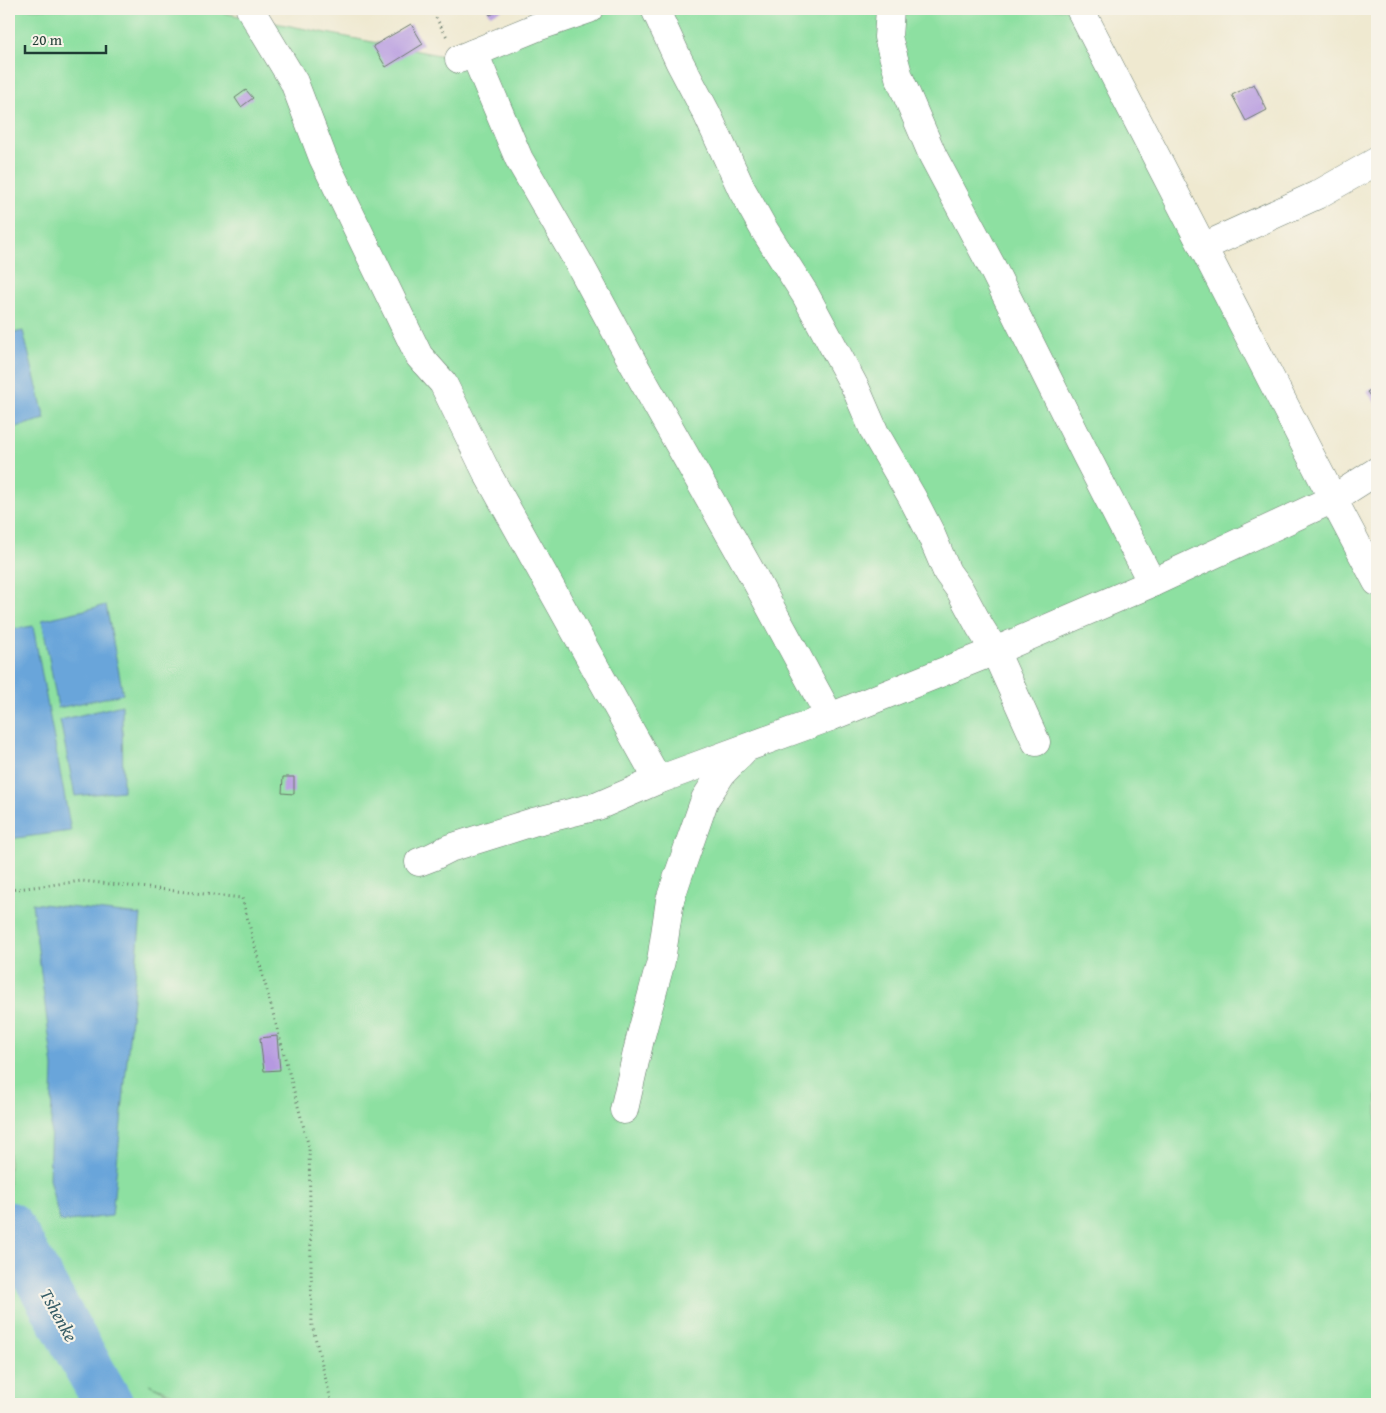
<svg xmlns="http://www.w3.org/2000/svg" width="1386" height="1413" viewBox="0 0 1386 1413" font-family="'Gentium Book Plus',serif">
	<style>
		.green { fill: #8de0a1; stroke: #568e6a }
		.water { fill: #69a5da; stroke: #447187 }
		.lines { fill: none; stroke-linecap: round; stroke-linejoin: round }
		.river { stroke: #69a5da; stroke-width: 49 }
		.building { fill: #b599e0 }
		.minor-casing { stroke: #68796b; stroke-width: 29 }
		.path { stroke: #68796b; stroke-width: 3; stroke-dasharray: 1 4; stroke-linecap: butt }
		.minor { stroke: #fff; stroke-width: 28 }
		.labels { text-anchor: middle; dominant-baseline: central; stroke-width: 4.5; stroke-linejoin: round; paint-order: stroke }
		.water-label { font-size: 18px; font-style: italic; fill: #355c66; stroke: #f7f3e8 }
	</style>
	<rect width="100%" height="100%" fill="#f7f3e8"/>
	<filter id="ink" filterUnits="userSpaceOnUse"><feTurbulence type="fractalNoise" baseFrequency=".02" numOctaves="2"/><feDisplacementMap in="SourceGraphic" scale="10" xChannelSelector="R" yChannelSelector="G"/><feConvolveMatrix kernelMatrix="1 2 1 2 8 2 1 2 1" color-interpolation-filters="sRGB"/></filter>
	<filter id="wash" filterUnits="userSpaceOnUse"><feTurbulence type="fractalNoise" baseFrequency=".0096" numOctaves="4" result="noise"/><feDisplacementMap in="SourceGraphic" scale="20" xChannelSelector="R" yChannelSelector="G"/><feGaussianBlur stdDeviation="1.12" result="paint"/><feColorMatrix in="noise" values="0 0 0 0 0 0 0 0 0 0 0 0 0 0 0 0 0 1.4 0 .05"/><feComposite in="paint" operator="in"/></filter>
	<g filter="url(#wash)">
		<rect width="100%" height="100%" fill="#efe9d0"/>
		<!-- green -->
		<polygon class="green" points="9,9 204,9 459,59 589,9 1080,9 1377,582 1377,1404 196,1404 149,1384 188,1404 9,1404"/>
		<!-- water -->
		<g class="water">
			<polygon points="23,331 45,419 9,429 9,334"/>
			<polygon points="106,605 123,694 58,708 42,620"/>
			<polygon points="33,626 71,831 9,839 9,630"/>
			<polygon points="122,705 123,791 75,796 60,720"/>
			<polygon points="32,903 141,915 112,1216 60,1222 49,1179 53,1067"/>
		</g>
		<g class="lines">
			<!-- river -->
			<polyline class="river" points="9,1226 109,1404"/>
		</g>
		<g id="blocks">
			<!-- building -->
			<g class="building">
				<polygon points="487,9 504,9 490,15"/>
				<polygon points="411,24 423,44 386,67 373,46"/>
				<polygon points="1254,84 1267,110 1246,121 1232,95"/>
				<polygon points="246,90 253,98 241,107 235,98"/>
				<polygon points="1377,385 1377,405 1367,392"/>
				<polygon points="283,777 294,777 294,794 282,793"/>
				<polygon points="277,1036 280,1070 264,1071 260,1038"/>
			</g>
		</g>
	</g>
	<g filter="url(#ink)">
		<use href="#blocks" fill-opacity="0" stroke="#68796b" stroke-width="1"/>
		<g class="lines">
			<!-- minor casing -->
			<g class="minor-casing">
				<g id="minor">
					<polyline points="250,9 294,82 323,158 419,356 443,383 487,473 658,780"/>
					<polyline points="655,9 679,61 707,114 742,190 765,231 805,294 856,389 875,433 912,497 930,532 947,572 960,590 980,627 995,651 1036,742"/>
					<polyline points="890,9 888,37 899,77 933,156 991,265 1086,455 1152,583"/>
					<polyline points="1080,9 1333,499 1377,582"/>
					<polyline points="474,53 519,159 580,265 633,363 755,579 830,717"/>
					<polyline points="459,59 537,27 589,9"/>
					<polyline points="1203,247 1317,195 1377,161"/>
					<polyline points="419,862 432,857 450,848 533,822 598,806 658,780 830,717 995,651 1152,583 1333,499 1377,471"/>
					<polyline points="624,1110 640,1039 661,961 670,900 677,879 705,799 722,773 743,751"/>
				</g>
			</g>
			<!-- path -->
			<g class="path">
				<polyline points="431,9 447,37"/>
				<polyline points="9,890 82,881 242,898 309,1147 312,1325 332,1404"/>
			</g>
			<!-- minor -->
			<use href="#minor" class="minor"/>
		</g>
	</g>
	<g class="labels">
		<!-- water labels -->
		<g class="water-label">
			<text transform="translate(59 1315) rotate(61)">Tshenke</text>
		</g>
	</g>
	<!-- margin -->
	<rect width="1386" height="1413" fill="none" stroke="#f7f3e8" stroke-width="30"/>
	<!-- scale -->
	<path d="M25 45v8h81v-8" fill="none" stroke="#1f3d34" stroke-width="2.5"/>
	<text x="32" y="45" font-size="15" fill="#1f3d34" stroke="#f7f3e8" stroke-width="4" paint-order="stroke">20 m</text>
</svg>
